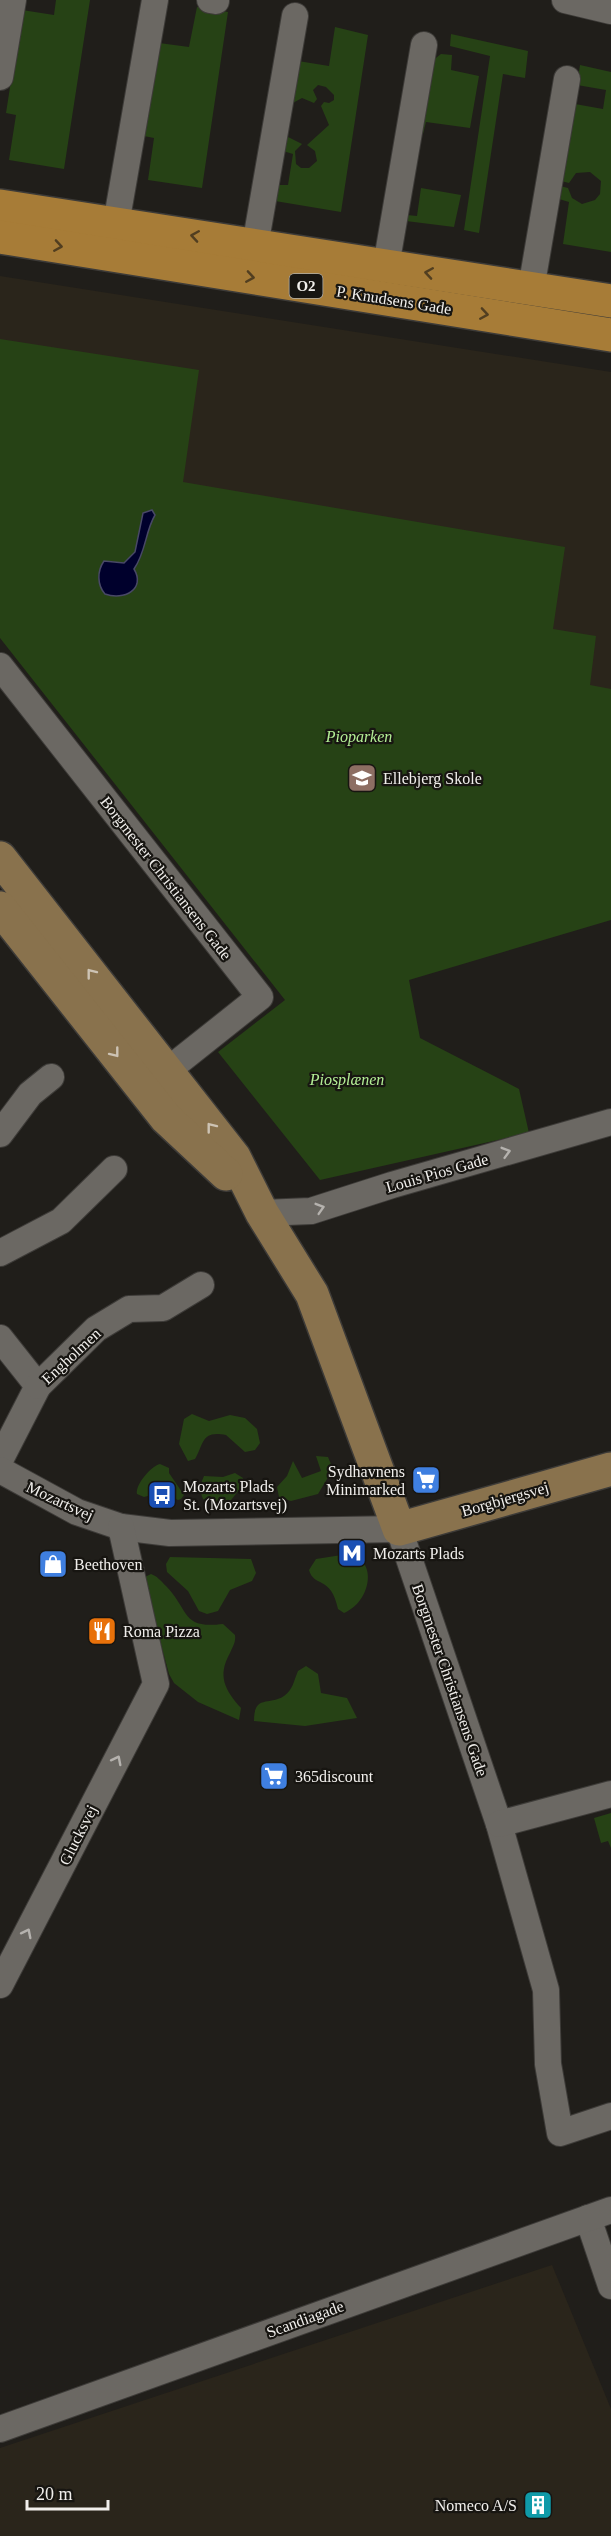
<svg xmlns="http://www.w3.org/2000/svg" width="611" height="2536" viewBox="0 0 611 2536" font-family="Georgia,serif">
	<style>
		.built { fill: #2a251b }
		.green { fill: #264215 }
		.water { fill: #00002c; stroke: #484866; stroke-width: 1.5 }
		.lines { fill: none; stroke-linecap: round; stroke-linejoin: round }
		.street-casing { stroke: #3d3b38; stroke-width: 28 }
		.secondary-casing { stroke: #3d3b38; stroke-width: 36 }
		.primary-casing { stroke: #3d3b38; stroke-width: 36 }
		.street { stroke: #6b6863; stroke-width: 26 }
		.secondary { stroke: #89724d; stroke-width: 33 }
		.primary { stroke: #a77c37; stroke-width: 33 }
		.oneway { stroke: #513e20 }
		.oneway2 { stroke: #cdc3b4 }
		.oneway3 { stroke: #b5b2ae }
		.labels { text-anchor: middle; dominant-baseline: central; stroke-width: 4.5; stroke-linejoin: round; paint-order: stroke }
		.shield { fill: #171511; stroke: #b0aeaa; stroke-width: 1.5 }
		.shield-label { font-size: 15px; font-weight: bold; fill: #f1efec }
		.street-label { font-size: 16px; fill: #f1efec; stroke: #171511 }
		.park-label { font-size: 16px; font-style: italic; fill: #b3ee95; stroke: #171511 }
		.poi-label { font-size: 16px; fill: #f1efec; stroke: #171511; text-anchor: start }
	</style>
	<rect width="100%" height="100%" fill="#201e1a"/>
	<!-- built -->
	<g class="built">
		<polygon points="0,276 611,372 611,920 0,637"/>
		<polygon points="552,2265 611,2409 611,2536 0,2536 0,2448"/>
	</g>
	<!-- green -->
	<g class="green">
		<polygon points="56,0 90,0 64,169 9,160 16,115 6,113 22,10 54,15"/>
		<polygon points="197,7 228,12 202,188 148,180 154,138 144,136 159,43 189,47"/>
		<polygon points="335,27 368,35 341,212 275,201 278,185 288,185 293,154 283,151 286,136 302,144 295,151 296,164 301,168 309,168 317,161 315,151 307,145 329,125 321,106 324,102 329,103 334,100 334,95 326,87 318,85 313,90 317,99 314,103 302,98 291,104 298,61 329,66"/>
		<polygon points="451,34 528,51 525,78 503,74 479,233 464,230 490,56 450,46"/>
		<polygon points="441,54 452,55 451,70 479,76 470,128 426,122 423,134 419,133 432,61"/>
		<polygon points="580,65 611,72 611,252 563,244 569,202 559,199 560,186 568,188 572,198 582,204 595,200 600,194 601,181 590,172 576,173 569,183 561,181 575,104 603,109 606,90 577,85"/>
		<polygon points="421,188 461,195 454,227 406,221 407,215 417,216"/>
		<polygon points="0,339 199,370 183,482 565,547 553,629 596,636 590,685 611,689 611,920 409,980 420,1038 519,1089 529,1133 320,1180 218,1052 285,1000 0,638"/>
		<path d="M 192,1414 L 209,1421 L 230,1415 L 245,1418 L 257,1429 L 260,1443 L 255,1450 L 245,1452 L 226,1435 C 201,1430 204,1444 195,1459 L 188,1461 L 179,1444 L 184,1419 Z"/>
		<polygon points="316,1456 328,1457 333,1469 318,1494 291,1501 279,1497 277,1487 287,1476 293,1461 302,1478 321,1471"/>
		<path d="M 160,1464 L 169,1468 L 169,1473 L 184,1495 L 181,1499 L 178,1500 L 163,1492 L 144,1497 L 137,1494 C 135,1485 151,1466 160,1464 Z"/>
		<polygon points="235,1473 243,1478 244,1484 231,1500 219,1505 203,1499 199,1488 204,1476 223,1477"/>
		<path d="M 348,1554 C 379,1559 371,1602 344,1613 L 338,1609 C 331,1575 314,1588 309,1570 L 316,1559 Z"/>
		<polygon points="170,1557 251,1559 256,1573 252,1581 230,1590 218,1611 207,1614 199,1611 188,1591 167,1572 166,1564"/>
		<path d="M 151,1574 C 157,1576 161,1581 166,1586 C 190,1611 181,1629 223,1624 L 235,1635 C 236,1642 233,1646 230,1653 C 217,1676 225,1690 241,1708 L 239,1720 L 198,1702 L 174,1683 L 169,1674 L 143,1578 Z"/>
		<path d="M 306,1666 L 318,1674 L 321,1693 L 347,1698 L 357,1718 L 305,1726 L 254,1721 C 254,1694 269,1706 284,1696 C 293,1690 294,1680 298,1671 Z"/>
		<polygon points="611,1813 611,1848 608,1841 601,1843 594,1818"/>
	</g>
	<!-- water -->
	<path class="water" d="M 152,510 L 155,515 C 145,532 146,552 134,569 C 146,589 124,601 105,594 C 97,585 97,571 104,561 L 124,563 L 135,552 L 143,513 Z"/>
	<g class="lines">
		<!-- street casing -->
		<g class="street-casing">
			<g id="street">
				<polyline points="210,0 216,1"/>
				<polyline points="565,0 611,11"/>
				<polyline points="0,77 13,0"/>
				<polyline points="116,224 155,0"/>
				<polyline points="255,246 295,16"/>
				<polyline points="386,266 424,45"/>
				<polyline points="531,289 567,79"/>
				<polyline points="0,666 260,997 153,1082"/>
				<polyline points="0,1134 30,1094 51,1077"/>
				<polyline points="262,1213 311,1211 392,1185 611,1122"/>
				<polyline points="0,1253 61,1221 114,1169"/>
				<polyline points="0,1338 38,1386 0,1460"/>
				<polyline points="38,1386 96,1329 129,1309 163,1308 201,1285"/>
				<polyline points="0,1470 77,1512 121,1527 170,1533 399,1529 499,1824 546,1990 548,2064 560,2133 611,2116"/>
				<polyline points="499,1824 611,1794"/>
				<polyline points="0,1985 156,1684 121,1527"/>
				<polyline points="588,2218 611,2286"/>
				<polyline points="0,2429 611,2210"/>
			</g>
		</g>
		<!-- secondary casing -->
		<g class="secondary-casing">
			<g id="secondary">
				<polyline points="0,858 234,1157 262,1213 312,1294 399,1529 611,1469"/>
				<polyline points="0,908 166,1118 226,1174"/>
			</g>
		</g>
		<!-- primary casing -->
		<g class="primary-casing">
			<g id="primary">
				<polyline points="0,206 611,301"/>
				<polyline points="0,237 611,335"/>
			</g>
		</g>
		<!-- street -->
		<use href="#street" class="street"/>
		<!-- secondary -->
		<use href="#secondary" class="secondary"/>
		<!-- primary -->
		<use href="#primary" class="primary"/>
	</g>
	<!-- one-way arrows -->
	<defs><path id="oneway-chevron" d="M-2-3.5L2.5 0L-2 3.5" fill="none" stroke-width="1.6" stroke-linecap="round" stroke-linejoin="round" transform="scale(1.5)"/></defs>
	<g class="oneway">
		<use href="#oneway-chevron" transform="translate(195 236) rotate(-171)"/>
		<use href="#oneway-chevron" transform="translate(58 246) rotate(9)"/>
		<use href="#oneway-chevron" transform="translate(429 273) rotate(-171)"/>
		<use href="#oneway-chevron" transform="translate(250 277) rotate(9)"/>
		<use href="#oneway-chevron" transform="translate(484 314) rotate(9)"/>
	</g>
	<g class="oneway2">
		<use href="#oneway-chevron" transform="translate(91 973) rotate(-128)"/>
		<use href="#oneway-chevron" transform="translate(115 1053) rotate(52)"/>
		<use href="#oneway-chevron" transform="translate(211 1127) rotate(-128)"/>
	</g>
	<g class="oneway3">
		<use href="#oneway-chevron" transform="translate(506 1152) rotate(-16)"/>
		<use href="#oneway-chevron" transform="translate(320 1208) rotate(-17)"/>
		<use href="#oneway-chevron" transform="translate(117 1760) rotate(-63)"/>
		<use href="#oneway-chevron" transform="translate(27 1933) rotate(-63)"/>
	</g>
	<!-- icons -->
	<defs>
		<g id="school-square" transform="scale(1.5)"><rect x="-9" y="-9" width="18" height="18" rx="4" fill="#8d6e63" stroke="#171511"/><path d="M0-5L7-2L0 1L-7-2ZM-4 1L0 2.5L4 1V4Q0 6-4 4Z" fill="#fff"/></g>
		<g id="supermarket-square" transform="scale(1.5)"><rect x="-9" y="-9" width="18" height="18" rx="4" fill="#3f7fe0" stroke="#171511"/><path d="M-6-5.5h2.5l.6 2H6L4.5 2H-2.5L-4.4-4H-6ZM-1.5 3.2a1.3 1.3 0 1 0 .1 0ZM3 3.2a1.3 1.3 0 1 0 .1 0Z" fill="#fff"/></g>
		<g id="bus-square" transform="scale(1.5)"><rect x="-9" y="-9" width="18" height="18" rx="4" fill="#1a4fb4" stroke="#171511"/><path d="M-5-6H5V4H4V6H2V4H-2V6H-4V4H-5ZM-3.5-4V0h7V-4ZM-3.5 1.2v1.5H-2V1.2ZM2 1.2v1.5H3.5V1.2Z" fill="#fff"/></g>
		<g id="metro-square" transform="scale(1.5)"><rect x="-9" y="-9" width="18" height="18" rx="4" fill="#1a4fb4" stroke="#171511"/><path d="M-5.5 5V-5H-3L0 0L3-5H5.5V5H3V-.5L0 4L-3-.5V5Z" fill="#fff"/></g>
		<g id="shop-square" transform="scale(1.5)"><rect x="-9" y="-9" width="18" height="18" rx="4" fill="#3f7fe0" stroke="#171511"/><path d="M-5-2.5h2.3a2.7 3.5 0 0 1 5.4 0H5L5.5 6h-11ZM-1.5-2.5h3a1.5 2.3 0 0 0-3 0Z" fill="#fff"/></g>
		<g id="restaurant-square" transform="scale(1.5)"><rect x="-9" y="-9" width="18" height="18" rx="4" fill="#e8710a" stroke="#171511"/><path d="M-5-6h1v4h1v-4h1v4h1v-4h1v5L-1.5 .5V6h-2V.5L-5-1ZM5-6V6H3V1.5H1.5Q1.5-4 5-6Z" fill="#fff"/></g>
		<g id="building-square" transform="scale(1.5)"><rect x="-9" y="-9" width="18" height="18" rx="4" fill="#0f9aa8" stroke="#171511"/><path d="M-4-6H4V6H1V3H-1V6H-4ZM-2.5-4.3h1.7v1.8h-1.7ZM.8-4.3h1.7v1.8H.8ZM-2.5-1h1.7V.8h-1.7ZM.8-1h1.7V.8H.8Z" fill="#fff"/></g>
	</defs>
	<g fill-rule="evenodd">
		<use href="#school-square" x="362" y="778"/>
		<use href="#supermarket-square" x="426" y="1480"/>
		<use href="#bus-square" x="162" y="1495"/>
		<use href="#metro-square" x="352" y="1553"/>
		<use href="#shop-square" x="53" y="1564"/>
		<use href="#restaurant-square" x="102" y="1631"/>
		<use href="#supermarket-square" x="274" y="1776"/>
		<use href="#building-square" x="538" y="2505"/>
	</g>
	<g class="labels">
		<!-- shield labels -->
		<rect class="shield" x="289.5" y="274" width="33" height="24" rx="4.5"/>
		<g class="shield-label">
			<text x="306" y="286">O2</text>
		</g>
		<!-- street labels -->
		<g class="street-label">
			<text transform="translate(394 300) rotate(9)">P. Knudsens Gade</text>
			<text transform="translate(166 878) rotate(52)">Borgmester Christiansens Gade</text>
			<text transform="translate(437 1173) rotate(-16)">Louis Pios Gade</text>
			<text transform="translate(71 1356) rotate(-43)">Engholmen</text>
			<text transform="translate(505 1499) rotate(-16)">Borgbjergsvej</text>
			<text transform="translate(60 1501) rotate(25)">Mozartsvej</text>
			<text transform="translate(450 1680) rotate(71)">Borgmester Christiansens Gade</text>
			<text transform="translate(78 1835) rotate(-63)">Glucksvej</text>
			<text transform="translate(305 2319) rotate(-20)">Scandiagade</text>
		</g>
		<!-- park labels -->
		<g class="park-label">
			<text x="359" y="736">Pioparken</text>
			<text x="347" y="1079">Piosplænen</text>
		</g>
		<!-- poi labels -->
		<g class="poi-label">
			<text x="383" y="778">Ellebjerg Skole</text>
			<text x="405" y="1471" text-anchor="end">Sydhavnens<tspan x="405" dy="18">Minimarked</tspan></text>
			<text x="183" y="1486">Mozarts Plads<tspan x="183" dy="18">St. (Mozartsvej)</tspan></text>
			<text x="373" y="1553">Mozarts Plads</text>
			<text x="74" y="1564">Beethoven</text>
			<text x="123" y="1631">Roma Pizza</text>
			<text x="295" y="1776">365discount</text>
			<text x="517" y="2505" text-anchor="end">Nomeco A/S</text>
		</g>
	</g>
	<!-- scale -->
	<path d="M27 2500v9h81v-9" fill="none" stroke="#f1efec" stroke-width="3"/>
	<text x="36" y="2500" font-size="18" fill="#f1efec" stroke="#171511" stroke-width="4.5" paint-order="stroke">20 m</text>
</svg>
